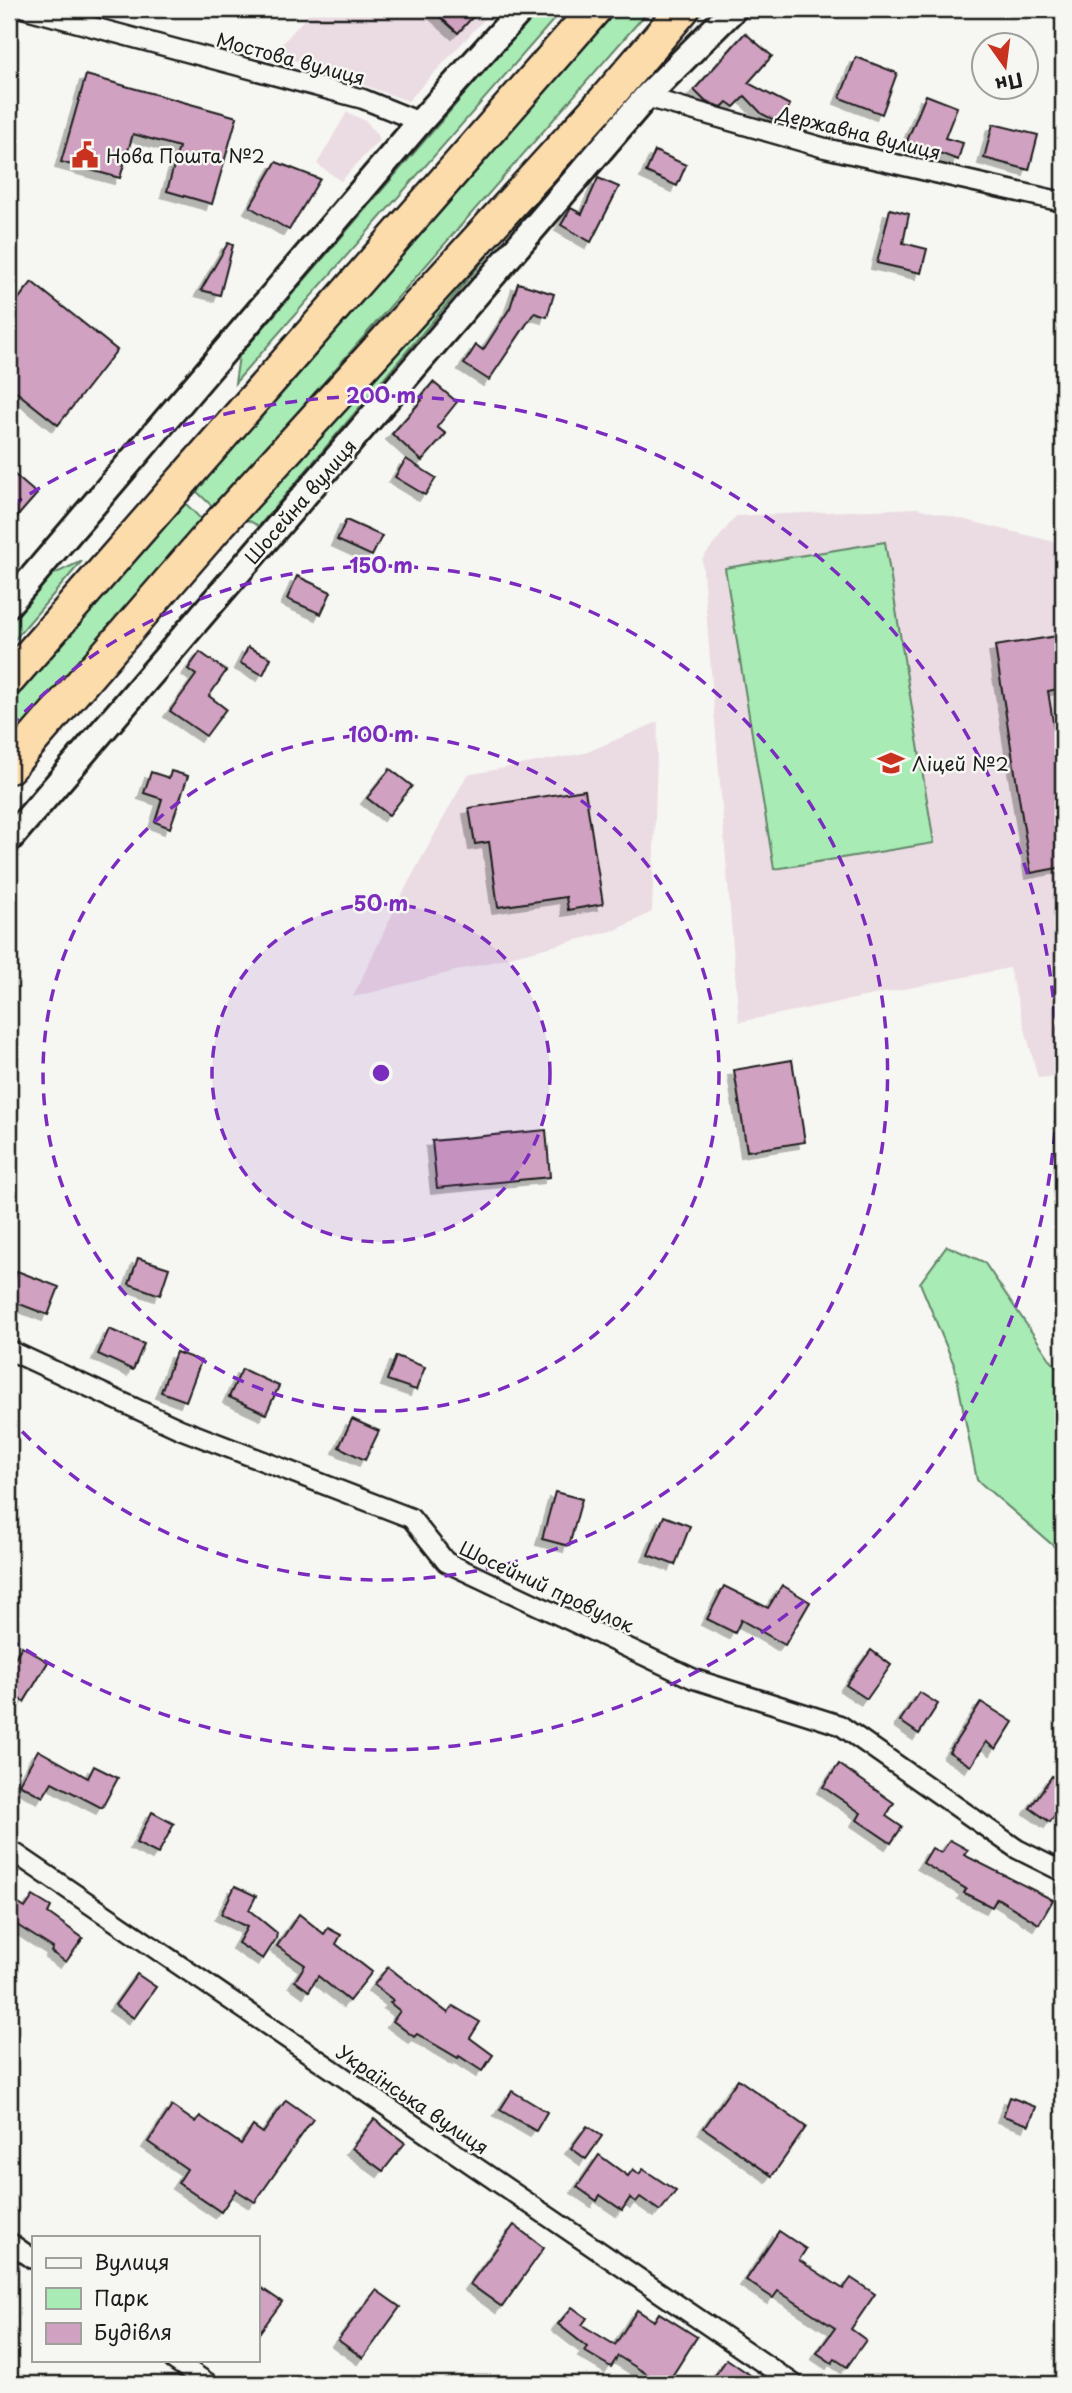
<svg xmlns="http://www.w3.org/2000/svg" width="1072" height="2393" viewBox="0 0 1072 2393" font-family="'Playpen Sans',sans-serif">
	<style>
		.built { fill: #ebdce3 }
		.green { fill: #a8ebb5; stroke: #628468; stroke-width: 2 }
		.building { fill: #d0a1c0; stroke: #1c1c1c; stroke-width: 2; filter: url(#shadow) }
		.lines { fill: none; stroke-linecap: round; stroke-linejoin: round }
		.street-casing { stroke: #1c1c1c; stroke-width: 23 }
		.secondary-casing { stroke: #1c1c1c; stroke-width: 30 }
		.highway-casing { stroke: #1c1c1c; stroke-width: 37 }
		.street { stroke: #f6f6f2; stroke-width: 18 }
		.secondary { stroke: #f6f6f2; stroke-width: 24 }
		.highway { stroke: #fddcac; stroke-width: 32 }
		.ring { fill: none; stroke: #7b2cbf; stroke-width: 3.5; stroke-dasharray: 12 9 }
		.labels { text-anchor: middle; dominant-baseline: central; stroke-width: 5; stroke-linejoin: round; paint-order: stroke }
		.street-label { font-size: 19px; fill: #1c1c1c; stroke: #f6f6f2 }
		.poi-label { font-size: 19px; fill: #1c1c1c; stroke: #f6f6f2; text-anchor: start }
		.centre { fill: #7b2cbf; stroke: #f6f6f2; stroke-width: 3.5 }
		.ring-label { font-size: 21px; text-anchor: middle; font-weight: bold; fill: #7b2cbf; stroke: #f6f6f2; stroke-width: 5; stroke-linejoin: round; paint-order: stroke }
	</style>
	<defs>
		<filter id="shadow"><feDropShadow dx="-6" dy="6" stdDeviation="0" flood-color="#0004"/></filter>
	</defs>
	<rect width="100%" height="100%" fill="#f6f6f2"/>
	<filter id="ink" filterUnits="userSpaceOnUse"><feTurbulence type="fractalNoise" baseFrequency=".0143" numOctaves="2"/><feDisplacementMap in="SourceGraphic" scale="14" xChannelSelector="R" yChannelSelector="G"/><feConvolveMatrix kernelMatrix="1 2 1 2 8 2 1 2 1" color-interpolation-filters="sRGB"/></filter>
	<g filter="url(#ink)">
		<!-- built -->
		<g class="built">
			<polygon points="313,9 494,9 408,101 274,53"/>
			<polygon points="347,112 367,122 380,139 341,181 317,164"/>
			<polygon points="917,508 1063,544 1063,1076 1038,1078 1009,968 739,1022 702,559 736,516"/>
			<polygon points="658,722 652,912 616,930 353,997 400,898 467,775 585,753"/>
		</g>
		<!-- green -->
		<g class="green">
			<polygon points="538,9 563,9 235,383 239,356"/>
			<polygon points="611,9 650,9 214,508 192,487"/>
			<polygon points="691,9 705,9 557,174 259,526 241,517"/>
			<polygon points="181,499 203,521 9,746 9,701"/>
			<polygon points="885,542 934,843 774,869 725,568"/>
			<polygon points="82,561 9,646 9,618 41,580"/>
			<polygon points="947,1246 984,1262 1052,1362 1063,1374 1063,1554 977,1480 955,1367 920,1283"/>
		</g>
		<!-- building -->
		<g class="building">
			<polygon points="431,9 480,9 458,33"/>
			<polygon points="745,33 772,56 748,83 790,105 780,123 762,114 745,96 734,107 727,102 722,107 706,102 694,90"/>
			<polygon points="856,57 897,73 882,114 840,98"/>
			<polygon points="86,75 237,117 212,204 167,191 179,147 133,134 120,178 61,162"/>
			<polygon points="926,95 957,107 945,138 963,143 958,160 907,141"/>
			<polygon points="993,124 1038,135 1029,170 984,158"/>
			<polygon points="655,151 686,165 677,186 646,172"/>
			<polygon points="276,162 320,179 289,230 250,207"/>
			<polygon points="598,178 619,187 591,242 561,225 571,208 582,214"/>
			<polygon points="890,209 909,214 903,243 927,249 921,273 877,263"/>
			<polygon points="228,243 233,245 220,295 201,290"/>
			<polygon points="32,282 117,350 58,425 9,386 9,311"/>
			<polygon points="518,283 554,294 547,317 534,313 489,380 464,364 476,345 483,350 510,308"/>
			<polygon points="433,382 457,402 437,427 446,434 422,461 392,434 422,400 420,398"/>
			<polygon points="406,459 436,478 425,495 395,477"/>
			<polygon points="9,470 37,494 9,526"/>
			<polygon points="346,520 382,536 372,556 337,540"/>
			<polygon points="297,576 331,592 321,614 287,599"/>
			<polygon points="1063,635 1063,688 1048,691 1063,784 1063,867 1031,873 995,646"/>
			<polygon points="248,647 271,658 263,675 240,663"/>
			<polygon points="200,652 226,671 209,696 226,709 206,736 170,711 196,675 188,669"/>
			<polygon points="390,769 412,786 389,815 367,798"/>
			<polygon points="171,771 188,776 170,828 155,822 162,799 144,793 151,772 169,778"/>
			<polygon points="585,790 603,904 568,910 566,897 498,907 489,842 475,844 469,808"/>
			<polygon points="792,1060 805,1142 747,1151 734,1070"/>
			<polygon points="546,1130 550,1177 437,1188 432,1141"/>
			<polygon points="138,1258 169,1268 160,1295 129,1284"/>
			<polygon points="17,1271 59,1287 48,1315 9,1300"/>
			<polygon points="109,1329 144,1344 133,1370 98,1354"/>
			<polygon points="176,1352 201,1361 186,1401 161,1392"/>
			<polygon points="396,1356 425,1367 416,1390 387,1380"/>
			<polygon points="242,1369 279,1386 266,1414 229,1397"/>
			<polygon points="352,1419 379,1431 365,1460 339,1447"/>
			<polygon points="555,1492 582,1499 569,1546 542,1539"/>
			<polygon points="664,1516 690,1526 675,1565 648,1555"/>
			<polygon points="782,1585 810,1602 785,1645 741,1620 735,1633 707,1619 724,1586 768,1608"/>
			<polygon points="22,1646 48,1662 24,1702 9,1692 9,1668"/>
			<polygon points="871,1650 891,1665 867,1699 846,1685"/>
			<polygon points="919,1692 938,1704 919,1734 900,1721"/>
			<polygon points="981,1702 1013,1722 996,1749 986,1742 971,1766 949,1752"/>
			<polygon points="38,1750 88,1778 94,1766 118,1778 102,1808 52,1782 43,1797 19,1784"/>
			<polygon points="839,1764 894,1803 886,1816 902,1827 891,1843 857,1820 861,1813 823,1787"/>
			<polygon points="1052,1776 1063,1784 1063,1803 1050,1822 1030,1808"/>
			<polygon points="152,1812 174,1824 158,1854 136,1843"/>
			<polygon points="950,1840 968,1850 964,1855 1053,1900 1039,1924 997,1898 992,1907 964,1893 966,1889 923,1863 932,1848 941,1853"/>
			<polygon points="235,1886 256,1896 249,1910 277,1933 276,1939 263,1959 238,1943 247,1927 221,1914"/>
			<polygon points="33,1896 51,1907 48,1913 83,1938 66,1962 51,1952 53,1948 9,1920 17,1903 25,1908"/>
			<polygon points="299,1914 324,1934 328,1928 341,1935 336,1944 372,1972 349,2001 318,1976 309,1991 295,1981 305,1965 277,1946"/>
			<polygon points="388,1967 448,2013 453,2006 480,2022 470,2038 493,2055 482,2071 459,2056 458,2058 417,2034 414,2037 393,2021 400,2011 390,2003 393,2000 374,1985"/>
			<polygon points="137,1974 156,1987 134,2018 115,2005"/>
			<polygon points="738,2079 806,2127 772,2176 704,2128"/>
			<polygon points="512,2091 547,2112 536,2131 500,2110"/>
			<polygon points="1010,2097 1036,2107 1029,2125 1003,2116"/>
			<polygon points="286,2100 313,2119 255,2202 236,2190 221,2212 178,2183 187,2169 148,2142 172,2106 195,2122 200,2116 241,2144 253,2126 263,2133"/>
			<polygon points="374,2119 405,2143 383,2171 352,2148"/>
			<polygon points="587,2126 602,2136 586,2159 571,2148"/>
			<polygon points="599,2155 628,2176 633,2169 639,2174 643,2169 676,2191 660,2211 640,2197 636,2202 630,2198 622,2210 600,2195 597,2201 577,2187"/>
			<polygon points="514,2225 544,2248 502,2307 470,2284"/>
			<polygon points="779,2231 806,2249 799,2260 843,2289 851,2278 875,2294 851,2329 866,2340 847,2367 835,2359 832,2363 817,2353 835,2328 778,2291 773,2298 746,2280"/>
			<polygon points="257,2285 282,2302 257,2336"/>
			<polygon points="376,2290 400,2307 363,2358 338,2340"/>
			<polygon points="572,2307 587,2318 582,2325 615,2345 637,2310 654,2321 659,2313 697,2337 667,2384 663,2384 618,2356 611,2367 584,2351 587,2347 558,2324"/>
			<polygon points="727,2359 763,2384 709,2384"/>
		</g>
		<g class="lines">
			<!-- street casing -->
			<g class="street-casing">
				<g id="street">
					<polyline points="26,9 363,99 420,122"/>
					<polyline points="646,97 825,148 1063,202"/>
					<polyline points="9,1350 180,1429 411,1518 446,1562 694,1679 840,1725 1017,1849 1063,1872"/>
					<polyline points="9,1849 794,2384"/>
					<polyline points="9,2242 33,2259"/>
					<polyline points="174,2360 209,2384"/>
				</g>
			</g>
			<!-- secondary casing -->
			<g class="secondary-casing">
				<g id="secondary">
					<polyline points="9,604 420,122 522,9"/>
					<polyline points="9,840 646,97 734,9"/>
				</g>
			</g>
			<!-- highway casing -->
			<g class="highway-casing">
				<g id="highway">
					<polyline points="9,679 595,9"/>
					<polyline points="9,767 221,522 605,100 683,9"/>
				</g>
			</g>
			<!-- street -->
			<use href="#street" class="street"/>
			<!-- secondary -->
			<use href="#secondary" class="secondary"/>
			<!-- highway -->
			<use href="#highway" class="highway"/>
		</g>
	</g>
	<!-- distance rings -->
	<circle cx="381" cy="1073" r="169" fill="#7b2cbf" fill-opacity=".12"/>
	<g class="ring">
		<circle cx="381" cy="1073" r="169"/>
		<circle cx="381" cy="1073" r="338"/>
		<path d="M10 727A507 507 0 1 1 10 1419"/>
		<path d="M12 505A677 677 0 1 1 12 1641"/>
	</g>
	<!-- icons -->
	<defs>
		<g id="civic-bare" transform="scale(2.1)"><path d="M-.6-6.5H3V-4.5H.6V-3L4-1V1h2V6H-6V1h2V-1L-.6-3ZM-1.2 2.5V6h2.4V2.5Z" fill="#c8321e" stroke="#f6f6f2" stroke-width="2.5" paint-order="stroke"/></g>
		<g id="school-bare" transform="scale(2.1)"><path d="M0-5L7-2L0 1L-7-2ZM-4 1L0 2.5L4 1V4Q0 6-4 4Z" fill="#c8321e" stroke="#f6f6f2" stroke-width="2.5" paint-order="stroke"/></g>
	</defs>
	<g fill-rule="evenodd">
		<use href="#civic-bare" x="85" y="155"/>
		<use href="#school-bare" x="891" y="763"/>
	</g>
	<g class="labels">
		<!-- street labels -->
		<g class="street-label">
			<text transform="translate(291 58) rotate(15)">Мостова вулиця</text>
			<text transform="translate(859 132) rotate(14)">Державна вулиця</text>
			<text transform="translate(300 501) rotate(-49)">Шосейна вулиця</text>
			<text transform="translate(547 1586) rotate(25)">Шосейний провулок</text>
			<text transform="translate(413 2099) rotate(34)">Українська вулиця</text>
		</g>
		<!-- poi labels -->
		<g class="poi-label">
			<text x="106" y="155">Нова Пошта №2</text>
			<text x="912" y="763">Ліцей №2</text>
		</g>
	</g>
	<circle cx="381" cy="1073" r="10" class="centre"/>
	<g class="ring-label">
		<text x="381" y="403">200 m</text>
		<text x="381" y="573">150 m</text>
		<text x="381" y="742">100 m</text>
		<text x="381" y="911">50 m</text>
	</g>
	<!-- margin -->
	<rect width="1072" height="2393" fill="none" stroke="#f6f6f2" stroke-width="35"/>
	<rect x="18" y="18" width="1037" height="2358" fill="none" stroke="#1c1c1c" stroke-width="2.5" filter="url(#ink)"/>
	<!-- legend -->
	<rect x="32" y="2236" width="228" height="126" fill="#f6f6f2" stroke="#9f9f9c" stroke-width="2"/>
	<rect x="46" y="2258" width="35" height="10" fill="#f6f6f2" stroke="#9f9f9c" stroke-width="2"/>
	<text x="94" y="2270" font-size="21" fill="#1c1c1c">Вулиця</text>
	<rect x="46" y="2288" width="35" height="21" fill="#a8ebb5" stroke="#9f9f9c" stroke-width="2"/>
	<text x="94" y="2306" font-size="21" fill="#1c1c1c">Парк</text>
	<rect x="46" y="2323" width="35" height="21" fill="#d0a1c0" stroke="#9f9f9c" stroke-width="2"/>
	<text x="94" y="2340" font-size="21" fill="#1c1c1c">Будівля</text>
	<!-- north arrow -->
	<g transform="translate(1005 66) rotate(166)"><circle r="33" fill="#f6f6f2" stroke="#9f9f9c" stroke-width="2"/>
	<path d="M0-5L12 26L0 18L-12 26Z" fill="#c8321e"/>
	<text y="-10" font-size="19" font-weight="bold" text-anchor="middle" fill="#1c1c1c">Пн</text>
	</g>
</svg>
